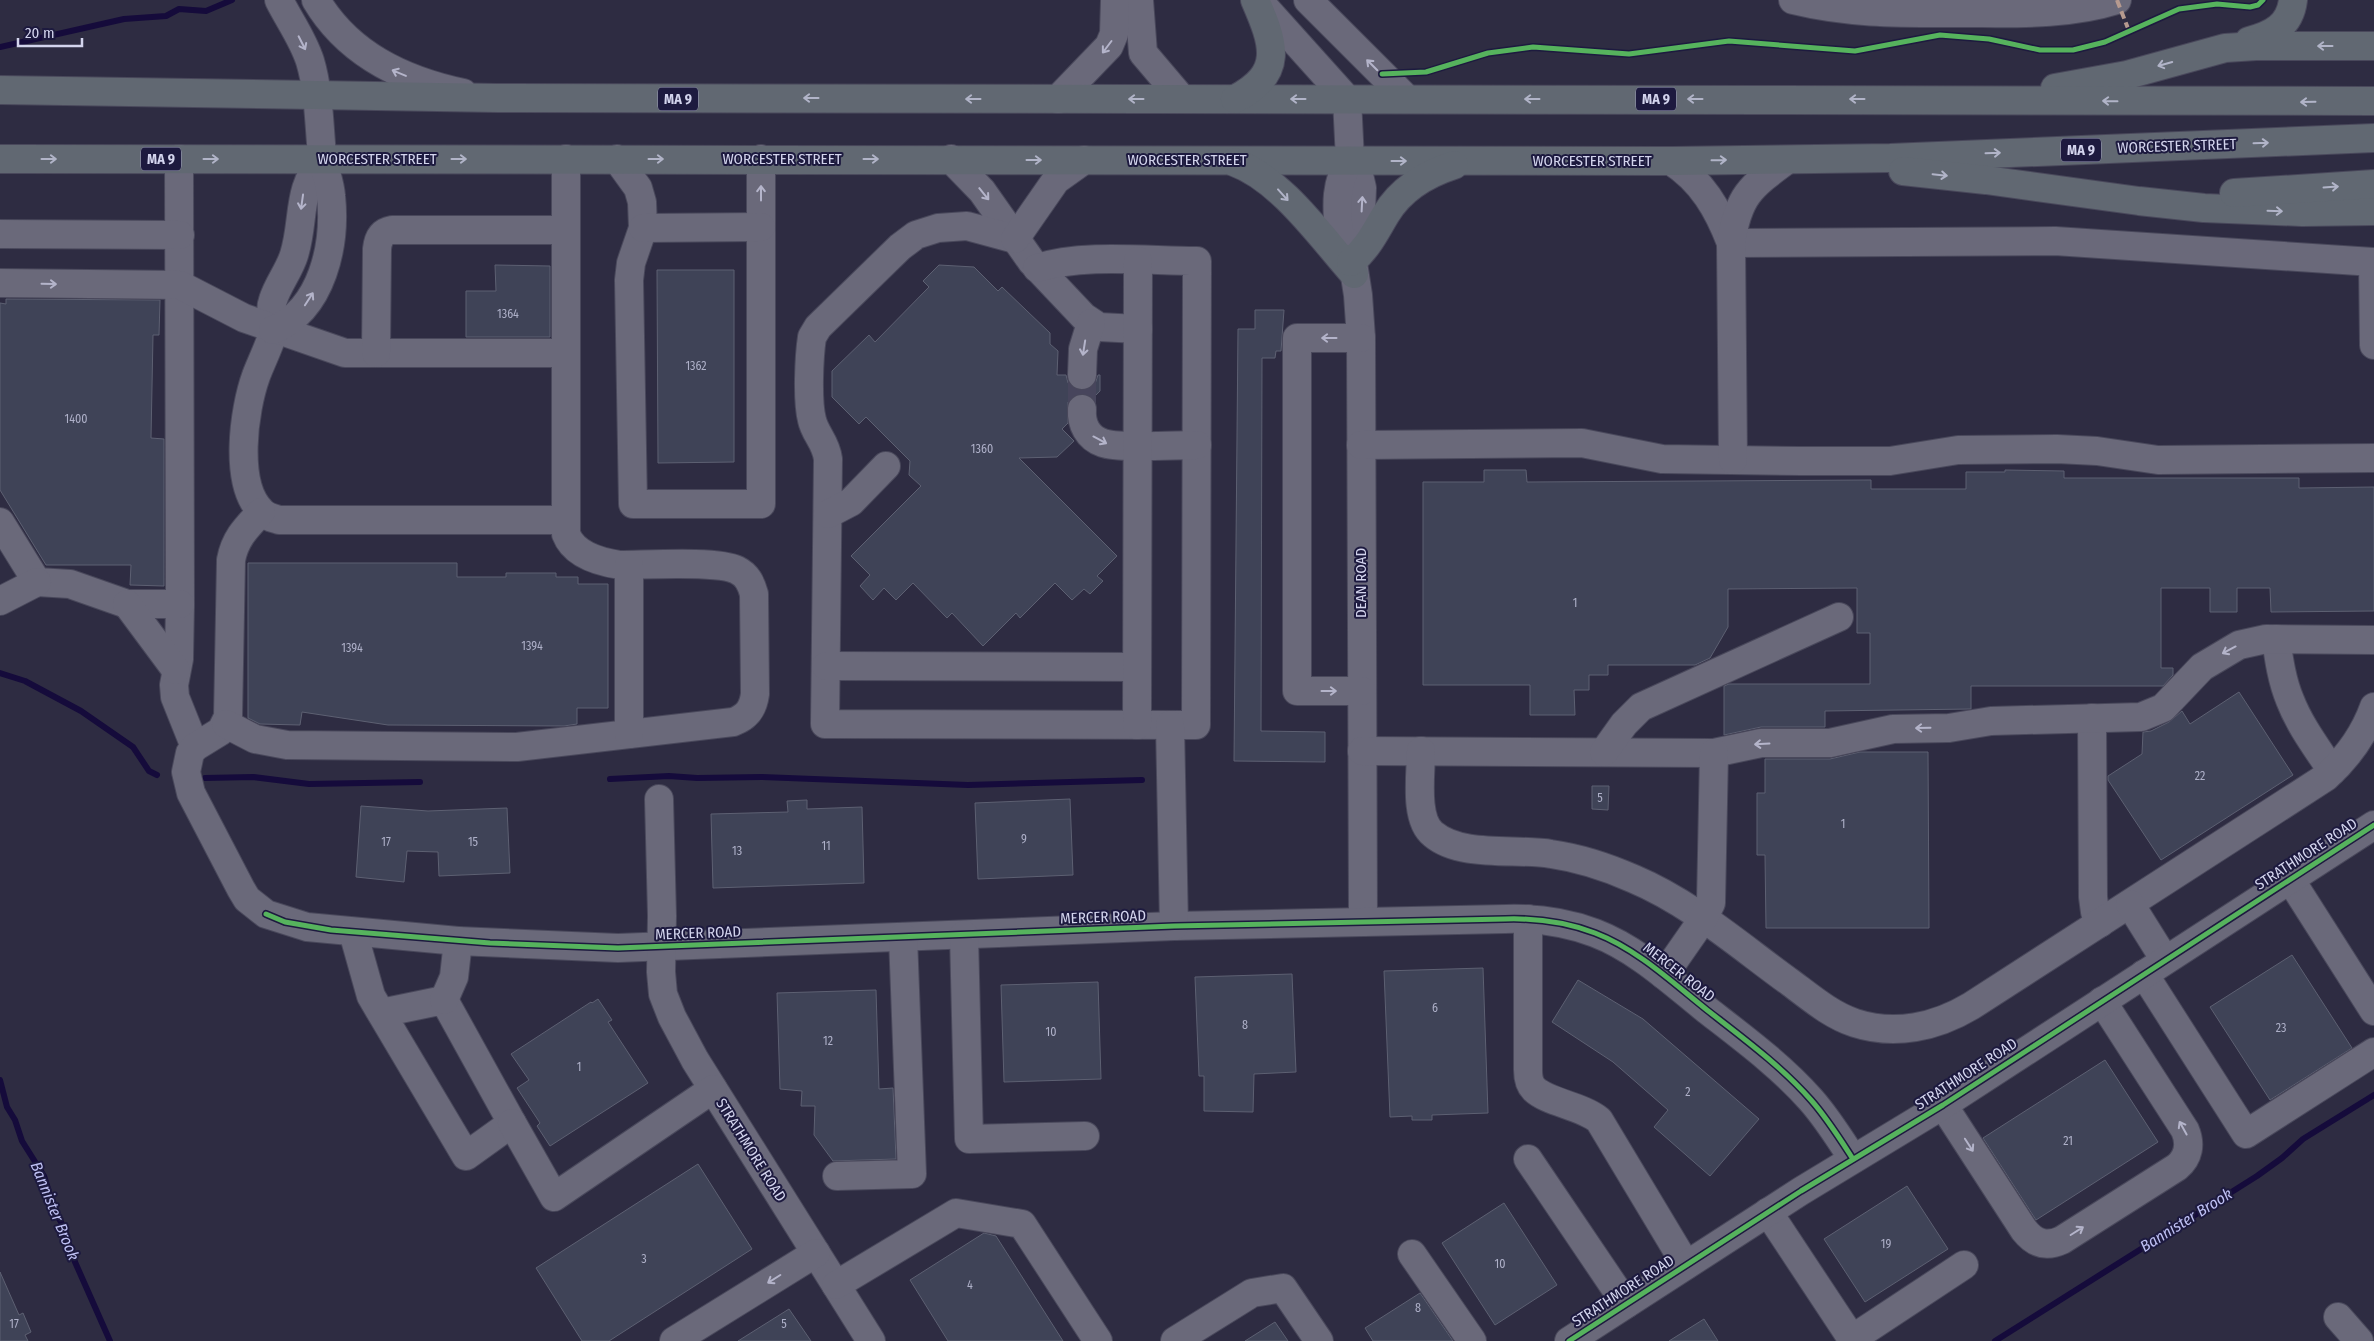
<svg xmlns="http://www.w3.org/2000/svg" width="2374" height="1341" viewBox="0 0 2374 1341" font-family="'Fira Sans Condensed',sans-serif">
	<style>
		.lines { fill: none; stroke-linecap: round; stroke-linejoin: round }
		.stream { stroke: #150b3b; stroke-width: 6 }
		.building { fill: #3f4357; stroke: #5d6072 }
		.minor-tunnel { stroke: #47455c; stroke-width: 28; stroke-dasharray: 28 14; stroke-linecap: butt }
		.minor-casing { stroke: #49485b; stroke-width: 30 }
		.highway-casing { stroke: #49485b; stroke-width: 30 }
		.minor { stroke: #6a697a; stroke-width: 28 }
		.highway { stroke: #616872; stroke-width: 28 }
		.quiet { stroke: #b69a8f; stroke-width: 4; stroke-dasharray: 8 4; stroke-linecap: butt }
		.cycleway-casing { stroke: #1d1a3f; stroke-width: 8 }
		.cycleway { stroke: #56b35d; stroke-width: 5 }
		.oneway { stroke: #b4b4ca }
		.oneway2 { stroke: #b1b4c8 }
		.labels { text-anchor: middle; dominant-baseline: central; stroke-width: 4; stroke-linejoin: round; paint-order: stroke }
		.number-label { font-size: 12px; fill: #aeb0c8 }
		.shield { fill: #1d1a3f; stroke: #9c9cb9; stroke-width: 1 }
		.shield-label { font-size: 14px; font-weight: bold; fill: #d3d4ed }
		.street-label { font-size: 15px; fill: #d3d4ed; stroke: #1d1a3f }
		.water-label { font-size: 16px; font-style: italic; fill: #bfc1f4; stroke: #1d1a3f }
	</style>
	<rect width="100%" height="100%" fill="#2e2c42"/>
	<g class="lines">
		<!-- stream -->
		<g class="stream">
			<polyline points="0,47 124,19 166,16 179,9 206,11 232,0"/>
			<polyline points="0,673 25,681 81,711 133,747 149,771 157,775"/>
			<polyline points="205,778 253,777 309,784 420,782"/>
			<polyline points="610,779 669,776 697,778 762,777 968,785 1142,780"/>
			<polyline points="0,1080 7,1107 15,1120 22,1141 44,1176 55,1212 61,1222 75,1262 110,1341"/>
			<polyline points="1995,1341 2257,1176 2282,1158 2303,1139 2374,1095"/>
		</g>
	</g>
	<!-- building -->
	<g class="building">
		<polygon points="495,265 550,266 550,337 466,337 466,291 496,291"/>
		<polygon points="939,265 974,267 998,291 1002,287 1050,333 1050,344 1058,351 1057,375 1066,375 1068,383 1073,388 1081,391 1089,389 1095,384 1098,375 1100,375 1100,391 1093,398 1082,393 1074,396 1068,402 1068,423 1062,429 1074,441 1057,457 1019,458 1117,556 1097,576 1103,581 1090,594 1084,589 1072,600 1055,583 1020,618 1016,613 983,646 952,613 947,618 913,583 896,600 884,588 873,600 860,586 870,575 851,556 921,486 909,475 910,461 866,417 859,424 832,397 832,371 869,335 875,342 929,287 923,281"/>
		<polygon points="657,270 734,270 734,462 658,463"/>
		<polygon points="6,299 160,300 159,335 153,335 151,438 164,439 164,586 130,585 131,565 46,565 0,490 0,303 6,304"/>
		<polygon points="1255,310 1284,310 1281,351 1276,351 1275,358 1262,358 1261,731 1325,732 1325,762 1234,761 1238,329 1255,329"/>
		<polygon points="1484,470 1526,470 1527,482 1871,480 1871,489 1966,489 1966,472 2005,472 2005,470 2064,471 2064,478 2299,478 2299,488 2374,487 2374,611 2271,612 2270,588 2237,588 2237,612 2210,612 2210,588 2161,588 2161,668 2173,668 2173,675 2163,686 1971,686 1971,709 1825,711 1825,727 1761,727 1724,735 1724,686 1729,684 1870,684 1870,633 1857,633 1857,588 1728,589 1728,627 1710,658 1695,665 1608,665 1608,675 1589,675 1589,690 1574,690 1575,715 1530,715 1530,685 1423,685 1423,482 1484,482"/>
		<polygon points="248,563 457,563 457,577 506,577 506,573 556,573 556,577 578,577 578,584 608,584 608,708 577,708 577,724 564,726 388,725 302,712 300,725 260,724 248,718"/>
		<polygon points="2239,692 2293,775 2161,860 2108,780 2108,776 2142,754 2143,732 2151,731 2169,722 2182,711 2190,724"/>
		<polygon points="1860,752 1928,752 1929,928 1766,928 1765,855 1757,855 1757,793 1765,793 1765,759 1830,759"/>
		<polygon points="1592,786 1609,786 1608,810 1592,809"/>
		<polygon points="1070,799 1073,875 978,879 975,803"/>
		<polygon points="807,800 807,809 862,807 864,883 713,888 711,814 788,812 787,801"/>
		<polygon points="361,806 428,811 507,808 510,873 439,876 438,852 407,851 404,882 356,877"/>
		<polygon points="2292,955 2352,1048 2270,1100 2210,1007"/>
		<polygon points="1483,968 1488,1113 1432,1115 1432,1120 1412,1120 1412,1116 1390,1117 1384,971"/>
		<polygon points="1292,974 1296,1072 1254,1074 1253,1112 1204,1111 1204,1076 1199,1076 1195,977"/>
		<polygon points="1578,980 1643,1019 1759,1119 1710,1176 1654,1127 1668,1110 1613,1062 1552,1022"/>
		<polygon points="1098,982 1101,1079 1004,1082 1001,985"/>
		<polygon points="876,990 879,1089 893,1088 896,1159 833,1161 814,1135 815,1106 801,1106 802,1091 780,1089 777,993"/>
		<polygon points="598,999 612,1020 608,1022 648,1083 550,1146 537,1126 540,1123 517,1088 529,1080 511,1054 591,1002 592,1003"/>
		<polygon points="2105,1060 2158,1142 2036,1220 1983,1138"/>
		<polygon points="698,1164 752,1249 609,1341 582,1341 536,1268"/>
		<polygon points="1907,1186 1948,1249 1865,1302 1824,1239"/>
		<polygon points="1504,1203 1557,1285 1495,1325 1442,1243"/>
		<polygon points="984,1233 996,1236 1063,1341 948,1341 910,1280"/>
		<polygon points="0,1272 19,1315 23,1313 31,1332 25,1335 28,1341 0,1341"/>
		<polygon points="1420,1293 1453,1341 1373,1341 1365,1328"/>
		<polygon points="789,1309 811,1341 738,1341"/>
		<polygon points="1704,1319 1718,1341 1669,1341"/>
		<polygon points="1275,1322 1288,1341 1245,1341"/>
	</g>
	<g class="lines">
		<!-- minor-tunnel -->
		<polyline class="minor-tunnel" points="1082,375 1082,409"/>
		<!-- minor casing -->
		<g class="minor-casing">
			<g id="minor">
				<path d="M 316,0 C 348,54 402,80 463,93"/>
				<polyline points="1139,0 1143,53 1182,99"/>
				<polyline points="1258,0 1347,99 1350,160 1359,175 1362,188 1360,238 1350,244"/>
				<polyline points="1308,0 1407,99"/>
				<path d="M 1793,0 C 1850,14 1901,13 1959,13 C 2012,13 2066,16 2117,0"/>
				<polyline points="1058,99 1109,46 1114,34 1115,0"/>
				<polyline points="179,159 180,604 179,659 174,685 175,697 195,747"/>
				<path d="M 323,159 C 296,189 305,220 294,255 C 289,271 278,284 273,300 C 269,311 273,319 273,330 C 274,336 259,367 256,376 C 244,409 233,485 262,512 C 267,517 273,518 279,520 L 566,520"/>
				<polyline points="617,159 638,188 642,202 643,228 631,263 629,280 633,504 761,504 761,159"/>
				<polyline points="951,159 982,191 1032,262 1084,317 1099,327 1138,329"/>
				<path d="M 1350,160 C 1334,185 1337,208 1339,236 L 1350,244 L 1358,295 L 1361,338 L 1363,922"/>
				<path d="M 1671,161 C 1702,181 1718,209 1731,243"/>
				<polyline points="643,228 761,227"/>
				<polyline points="0,234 180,235"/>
				<path d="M 1015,239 L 967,226 L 938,228 L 916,235 L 900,247 L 818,327 L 812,337 C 809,357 807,401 812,420 C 815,434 826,442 828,459 L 825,724 L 1196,725 L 1197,261 C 1148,261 1084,253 1037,268"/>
				<polyline points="1015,239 1056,180 1084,160"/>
				<polyline points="1731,243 2055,241 2373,262 2374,345"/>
				<polyline points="0,283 180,285 244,318 345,353 566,353"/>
				<path d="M 273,330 C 323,309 336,244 331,196 C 330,182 324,169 322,155 C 319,124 319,91 310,61 C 303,39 289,20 279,0"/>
				<polyline points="1361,338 1297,338 1297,691 1362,691"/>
				<path d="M 376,353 L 377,249 C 378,239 381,232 392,230 L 566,230"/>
				<polyline points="1082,375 1083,349 1091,323"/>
				<path d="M 1082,409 C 1081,424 1088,438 1103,443 C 1120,449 1175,445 1197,445"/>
				<polyline points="1361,445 1582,443 1662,459 1801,461 1890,461 1958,450 2057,449 2097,451 2158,460 2374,458"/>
				<path d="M 1733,460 L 1731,243 C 1738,196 1750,187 1787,160"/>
				<path d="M 261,512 C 247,527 235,538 231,560 L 228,717 L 221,731 L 195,747 L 190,753 L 186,772 L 191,793 L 241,889 L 247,899 L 266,914 L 307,927 L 458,941 L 618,948 L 1174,926 L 1505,919 C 1536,918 1566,922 1595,933 C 1637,949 1672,982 1707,1010 C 1743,1038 1781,1066 1811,1100 C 1827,1118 1840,1139 1853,1159"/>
				<polyline points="828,514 851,502 886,466"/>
				<polyline points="0,522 37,582 70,584 127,604 180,604"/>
				<polyline points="0,601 37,582"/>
				<polyline points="127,604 176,670"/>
				<path d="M 2276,639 C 2279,660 2282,681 2290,700 C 2300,726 2317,748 2332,771"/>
				<polyline points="826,666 1137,667"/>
				<polyline points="2092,718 2093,897 2095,912 2100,923"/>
				<path d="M 226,724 L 255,739 L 287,745 L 517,747 L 733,722 C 747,717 753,709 755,694 L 754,594 C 751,583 747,575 737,570 C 718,560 645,565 620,565 C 600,562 574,555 566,534 L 566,159"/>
				<polyline points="1137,725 1138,261"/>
				<polyline points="1170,725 1174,926"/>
				<polyline points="629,734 629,565"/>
				<polyline points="1362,751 1714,753 1761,743 1830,743 1893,729 1949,728 1991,721 2141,717 2163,708 2202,667 2239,645 2266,639 2374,640"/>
				<path d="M 1421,751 C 1421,774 1414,819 1433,834 C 1461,858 1516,848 1551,854 C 1579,858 1607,867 1634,879 C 1691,903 1741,947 1791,983 C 1811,998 1831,1015 1855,1023 C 1895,1036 1936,1027 1971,1006 L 2326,777 C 2348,757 2364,735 2374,707"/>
				<polyline points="1604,752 1624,724 1641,707 1839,617"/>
				<polyline points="659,799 662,916 661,972 663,994 672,1017 695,1060 871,1341"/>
				<polyline points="2290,879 2374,1011"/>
				<polyline points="2130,904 2165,960"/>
				<path d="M 1528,919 L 1528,1070 C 1528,1076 1529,1084 1534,1089 C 1547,1102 1582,1106 1599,1120 L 1686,1265"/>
				<polyline points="353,932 371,996 381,1013 466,1156 512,1123 444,1000 381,1013"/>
				<polyline points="964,935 969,1139 1085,1136"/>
				<polyline points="2144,974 2246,1134 2374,1052"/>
				<polyline points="1664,975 1703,919 1711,903 1714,753"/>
				<polyline points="444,1000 454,977 458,941"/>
				<path d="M 1943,1105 L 2024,1230 C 2035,1244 2047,1247 2062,1240 L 2177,1167 C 2189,1157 2191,1144 2185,1130 L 2102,1001"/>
				<polyline points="512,1123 554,1197 713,1089"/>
				<polyline points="1528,1159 1626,1304"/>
				<polyline points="837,1176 912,1174 903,937"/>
				<polyline points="1768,1212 1852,1339 1964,1265"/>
				<polyline points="1412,1254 1472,1341"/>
				<polyline points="836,1285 956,1213 1022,1224 1098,1341"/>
				<polyline points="2338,1317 2359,1341"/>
				<polyline points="674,1341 816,1253"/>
				<polyline points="1175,1341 1252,1293 1283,1288 1319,1341"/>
				<polyline points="1569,1341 1801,1191 1943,1105 2374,825"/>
			</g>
		</g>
		<!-- highway casing -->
		<g class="highway-casing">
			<g id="highway">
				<path d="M 2249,41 C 2272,35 2290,26 2293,0"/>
				<polyline points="2055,88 2127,75 2225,48 2256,46 2374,46"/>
				<polyline points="0,90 497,98 2374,101"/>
				<path d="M 1235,99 C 1285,73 1274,44 1255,0"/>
				<polyline points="0,159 1671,161 1890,158 2374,138"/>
				<path d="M 1234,162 C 1281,179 1321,237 1354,274"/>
				<polyline points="1903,171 1986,180 2139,201 2204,208 2302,212 2374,211"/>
				<polyline points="2234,193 2374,184"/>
				<path d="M 1351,262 C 1368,248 1375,232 1386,214 C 1401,189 1426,174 1454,165"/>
			</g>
		</g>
		<!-- minor -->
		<use href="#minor" class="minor"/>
		<!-- highway -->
		<use href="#highway" class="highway"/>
		<!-- quiet -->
		<polyline class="quiet" points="2117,0 2129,31"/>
		<!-- cycleway casing -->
		<g class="cycleway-casing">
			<g id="cycleway">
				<polyline points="1382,74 1426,72 1488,53 1533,47 1629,54 1729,41 1855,51 1940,35 1989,39 2040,50 2073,50 2105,42 2179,9 2217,4 2250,7 2258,5 2263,0"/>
				<path d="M 266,914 L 285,922 L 331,930 L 490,943 L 618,948 L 1174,926 L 1505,919 C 1536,918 1566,922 1595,933 C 1637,949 1672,982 1707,1010 C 1743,1038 1781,1066 1811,1100 C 1827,1118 1840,1139 1853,1159"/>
				<polyline points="1569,1341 1801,1191 1943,1105 2374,825"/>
			</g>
		</g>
		<!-- cycleway -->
		<use href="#cycleway" class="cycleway"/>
	</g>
	<!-- one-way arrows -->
	<defs><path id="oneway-shaft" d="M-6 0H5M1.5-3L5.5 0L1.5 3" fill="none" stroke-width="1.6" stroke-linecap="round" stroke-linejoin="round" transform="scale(1.25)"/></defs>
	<g class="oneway">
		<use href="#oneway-shaft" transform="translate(302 43) rotate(63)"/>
		<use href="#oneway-shaft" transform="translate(1107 47) rotate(127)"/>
		<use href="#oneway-shaft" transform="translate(1372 65) rotate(-135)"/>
		<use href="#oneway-shaft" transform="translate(399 73) rotate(-157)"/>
		<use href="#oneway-shaft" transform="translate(761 193) rotate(-90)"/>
		<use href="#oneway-shaft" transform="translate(984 194) rotate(51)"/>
		<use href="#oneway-shaft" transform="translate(302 202) rotate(98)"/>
		<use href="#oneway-shaft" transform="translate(1362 204) rotate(-87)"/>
		<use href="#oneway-shaft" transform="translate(49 284) rotate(1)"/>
		<use href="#oneway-shaft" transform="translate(309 299) rotate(-57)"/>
		<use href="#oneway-shaft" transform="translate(1329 338) rotate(-180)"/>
		<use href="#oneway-shaft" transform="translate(1084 348) rotate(99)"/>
		<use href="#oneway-shaft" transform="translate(1100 440) rotate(28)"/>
		<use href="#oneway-shaft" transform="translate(2229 650) rotate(152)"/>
		<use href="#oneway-shaft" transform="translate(1329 691)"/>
		<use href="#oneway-shaft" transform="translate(1923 728) rotate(179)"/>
		<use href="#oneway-shaft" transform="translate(1762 744) rotate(177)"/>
		<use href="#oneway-shaft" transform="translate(2183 1128) rotate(-119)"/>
		<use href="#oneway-shaft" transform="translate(1969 1145) rotate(57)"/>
		<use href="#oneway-shaft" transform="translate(2077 1231) rotate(-32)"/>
		<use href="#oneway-shaft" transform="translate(774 1279) rotate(148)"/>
	</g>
	<g class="oneway2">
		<use href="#oneway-shaft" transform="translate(2325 46) rotate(180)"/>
		<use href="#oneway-shaft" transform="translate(2165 64) rotate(164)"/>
		<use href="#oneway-shaft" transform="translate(811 98) rotate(180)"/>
		<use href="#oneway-shaft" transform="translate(973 99) rotate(-180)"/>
		<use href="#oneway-shaft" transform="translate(1136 99) rotate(-180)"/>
		<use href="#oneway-shaft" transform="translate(1298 99) rotate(-180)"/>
		<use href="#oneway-shaft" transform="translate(1532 99) rotate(180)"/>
		<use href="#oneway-shaft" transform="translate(1695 99) rotate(180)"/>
		<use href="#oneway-shaft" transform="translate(1857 99) rotate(180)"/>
		<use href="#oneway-shaft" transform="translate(2110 101) rotate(-179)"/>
		<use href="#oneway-shaft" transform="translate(2308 102) rotate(179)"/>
		<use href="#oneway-shaft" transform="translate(2261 143) rotate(-2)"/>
		<use href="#oneway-shaft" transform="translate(1993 153) rotate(-2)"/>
		<use href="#oneway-shaft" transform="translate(49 159)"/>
		<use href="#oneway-shaft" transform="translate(211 159)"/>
		<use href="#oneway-shaft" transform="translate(459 159)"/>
		<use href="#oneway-shaft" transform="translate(656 159)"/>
		<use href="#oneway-shaft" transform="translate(871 159)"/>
		<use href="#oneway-shaft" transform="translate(1034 160)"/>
		<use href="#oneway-shaft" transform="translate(1719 160) rotate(-1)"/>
		<use href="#oneway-shaft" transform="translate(1399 161)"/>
		<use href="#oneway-shaft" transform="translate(1940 175) rotate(6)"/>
		<use href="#oneway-shaft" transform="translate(2331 187) rotate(-4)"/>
		<use href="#oneway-shaft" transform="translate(1283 195) rotate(48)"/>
		<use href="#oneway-shaft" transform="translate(2275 211) rotate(2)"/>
	</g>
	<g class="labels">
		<!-- number labels -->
		<g class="number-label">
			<text x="508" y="314">1364</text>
			<text x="696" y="366">1362</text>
			<text x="76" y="419">1400</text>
			<text x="982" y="449">1360</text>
			<text x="1575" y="603">1</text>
			<text x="532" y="646">1394</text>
			<text x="352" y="648">1394</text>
			<text x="2200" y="776">22</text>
			<text x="1600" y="798">5</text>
			<text x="1843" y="824">1</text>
			<text x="1024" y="839">9</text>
			<text x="386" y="842">17</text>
			<text x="473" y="842">15</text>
			<text x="826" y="846">11</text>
			<text x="737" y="851">13</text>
			<text x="1435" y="1008">6</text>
			<text x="1245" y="1025">8</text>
			<text x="2281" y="1028">23</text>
			<text x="1051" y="1032">10</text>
			<text x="828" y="1041">12</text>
			<text x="579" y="1067">1</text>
			<text x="1688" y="1092">2</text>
			<text x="2068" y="1141">21</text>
			<text x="1886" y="1244">19</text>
			<text x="644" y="1259">3</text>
			<text x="1500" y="1264">10</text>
			<text x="970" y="1285">4</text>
			<text x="1418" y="1308">8</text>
			<text x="14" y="1324">17</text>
			<text x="784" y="1324">5</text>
		</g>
		<!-- shield labels -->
		<g class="shield">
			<rect x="658" y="87.5" width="40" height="23" rx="4"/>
			<rect x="1636" y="87.5" width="40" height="23" rx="4"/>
			<rect x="2061" y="138.5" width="40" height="23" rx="4"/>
			<rect x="141" y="147.5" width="40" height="23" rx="4"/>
		</g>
		<g class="shield-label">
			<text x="678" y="99">MA 9</text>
			<text x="1656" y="99">MA 9</text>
			<text x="2081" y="150">MA 9</text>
			<text x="161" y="159">MA 9</text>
		</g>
		<!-- street labels -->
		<g class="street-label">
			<text transform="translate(2177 146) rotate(-2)">WORCESTER STREET</text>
			<text x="377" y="159">WORCESTER STREET</text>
			<text x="782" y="159">WORCESTER STREET</text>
			<text x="1187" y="160">WORCESTER STREET</text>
			<text x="1592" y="161">WORCESTER STREET</text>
			<text transform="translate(1361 583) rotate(-90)">DEAN ROAD</text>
			<text transform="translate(2306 854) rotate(-33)">STRATHMORE ROAD</text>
			<text transform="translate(1103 917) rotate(-2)">MERCER ROAD</text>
			<text transform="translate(698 933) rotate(-2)">MERCER ROAD</text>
			<text transform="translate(1679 972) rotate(38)">MERCER ROAD</text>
			<text transform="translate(1966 1074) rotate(-33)">STRATHMORE ROAD</text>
			<text transform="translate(751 1150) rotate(58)">STRATHMORE ROAD</text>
			<text transform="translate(1623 1291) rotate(-33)">STRATHMORE ROAD</text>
		</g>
		<!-- water labels -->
		<g class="water-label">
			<text transform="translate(55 1211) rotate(68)">Bannister Brook</text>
			<text transform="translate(2186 1220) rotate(-32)">Bannister Brook</text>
		</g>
	</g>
	<!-- scale -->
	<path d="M18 38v8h64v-8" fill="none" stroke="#d3d4ed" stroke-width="2.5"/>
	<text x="25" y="38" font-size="15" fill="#d3d4ed" stroke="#1d1a3f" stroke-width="4" paint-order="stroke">20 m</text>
</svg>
